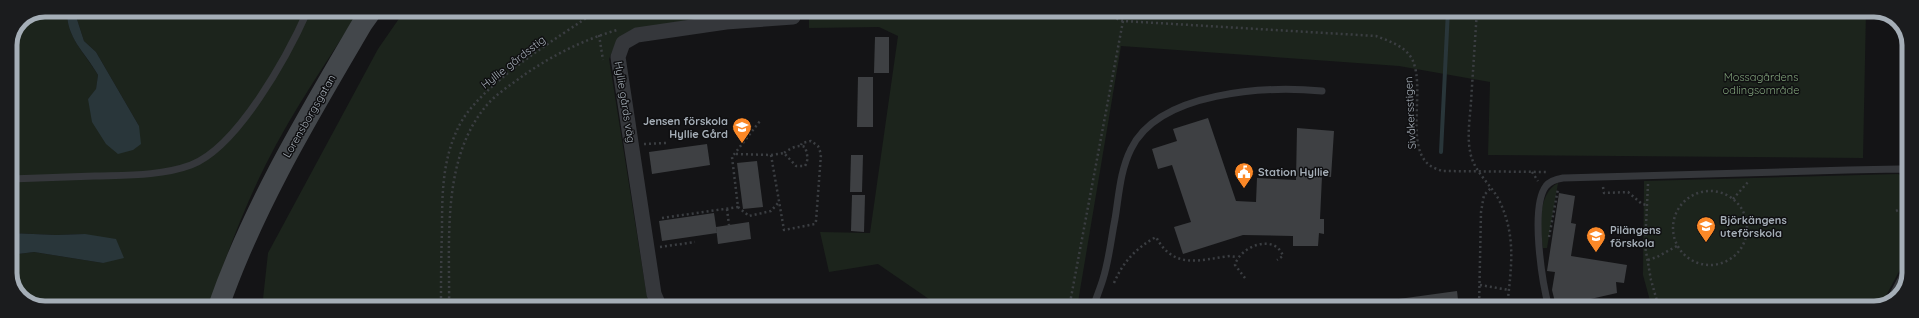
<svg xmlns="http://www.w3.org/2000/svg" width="1919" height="318" viewBox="0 0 1919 318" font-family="Quicksand,sans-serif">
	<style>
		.green { fill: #1c241c }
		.water { fill: #29363a }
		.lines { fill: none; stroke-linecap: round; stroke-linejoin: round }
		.stream { stroke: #29363a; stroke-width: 4 }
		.building { fill: #3e4043 }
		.path { stroke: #3b3e42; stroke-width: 2.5; stroke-dasharray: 2 3; stroke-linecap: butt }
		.service { stroke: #35373b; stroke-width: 7 }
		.minor { stroke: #35373b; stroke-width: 15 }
		.secondary { stroke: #43474b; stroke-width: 21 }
		.labels { text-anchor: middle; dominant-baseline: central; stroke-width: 3; stroke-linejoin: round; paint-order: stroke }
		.street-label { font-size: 11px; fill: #a5aeb7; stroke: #0f0f11 }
		.park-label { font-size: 11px; fill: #81a37b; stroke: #0f0f11 }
		.poi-label { font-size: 11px; font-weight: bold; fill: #a5aeb7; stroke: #0f0f11; text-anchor: start }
		.rim { fill: none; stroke: #a5aeb7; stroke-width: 5 }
	</style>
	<rect width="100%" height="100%" fill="#141416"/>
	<!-- green -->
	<g class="green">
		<path d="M 45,10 L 67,10 C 66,37 85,53 98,75 L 96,90 L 88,99 L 139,126 L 96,52 L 84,41 L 74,10 L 360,10 C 328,60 293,110 266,164 C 243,210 225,259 208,308 L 41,308 L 20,297 L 10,277 L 10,255 L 34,252 L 103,263 L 85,234 L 56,235 L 10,233 L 10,45 L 21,20 Z"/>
		<polygon points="405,10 772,10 725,14 631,30 618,39 609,59 647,297 652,308 262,308 268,253 378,49"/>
		<polygon points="809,10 1866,10 1863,158 1488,155 1490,82 1399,66 1121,46 1077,308 942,308 878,264 829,272 820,232 870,233 898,36 879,27 809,28"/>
		<polygon points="1898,174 1909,178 1909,253 1881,305 1874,308 1652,308 1643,275 1644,181"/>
		<path d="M 1558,183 L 1547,248 L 1543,248 C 1540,229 1537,194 1558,183 Z"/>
	</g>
	<!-- water -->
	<g class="water">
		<path d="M 67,10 L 74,10 L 84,41 L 96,52 L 139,126 L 141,144 L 133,150 L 118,154 L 106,144 L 92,122 L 88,99 L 96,89 L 98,75 C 85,52 66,38 67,10 Z"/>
		<polygon points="10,233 56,235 85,234 116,239 124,258 103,263 34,252 10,255"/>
	</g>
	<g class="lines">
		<!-- stream -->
		<polyline class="stream" points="1441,152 1448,10"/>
	</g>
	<!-- building -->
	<g class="building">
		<polygon points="875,37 889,37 889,73 874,73"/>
		<polygon points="858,77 873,77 873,127 857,127"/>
		<polygon points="1208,118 1236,201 1256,202 1257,178 1296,180 1297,128 1334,131 1331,177 1322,176 1320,219 1324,219 1324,234 1319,233 1318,246 1293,246 1293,236 1243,235 1183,254 1174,227 1191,222 1172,165 1158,169 1152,149 1177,141 1173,129"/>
		<polygon points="707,144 710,165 652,174 649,152"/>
		<polygon points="851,155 863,155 862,192 850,192"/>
		<polygon points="757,161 763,207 743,209 737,163"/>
		<polygon points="1559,193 1575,196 1571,223 1576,224 1571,256 1627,265 1624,283 1616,282 1617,293 1586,300 1587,308 1565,308 1564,305 1556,306 1552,290 1555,272 1547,271"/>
		<polygon points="852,195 865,195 864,232 851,231"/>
		<polygon points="714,213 717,233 662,241 659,221"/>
		<polygon points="749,222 751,239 718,244 716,227"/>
		<polygon points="1457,291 1459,308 1384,308 1384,301"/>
	</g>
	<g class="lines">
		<!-- path -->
		<g class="path">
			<path d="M 1093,10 L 1123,21 L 1376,36 C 1389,41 1405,46 1412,59 C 1426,87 1405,143 1428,164 C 1431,167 1437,169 1442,171 L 1548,172"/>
			<path d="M 1477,10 C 1475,41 1473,71 1471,102 C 1470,117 1467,135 1470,151 C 1473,171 1490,183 1499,200 C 1517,237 1511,268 1507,308"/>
			<polyline points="662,16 674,10"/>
			<polyline points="805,16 818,13 821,10"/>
			<polyline points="599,35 603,60"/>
			<polyline points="644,144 666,143"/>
			<path d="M 736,154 L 771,155 L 784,153 L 796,166 L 805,166 C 809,160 807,153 805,147 C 798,144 789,149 784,153"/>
			<polyline points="771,155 784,230 815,224 816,221 821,154 818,146 811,141 802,143 801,145"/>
			<polyline points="1532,172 1538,181"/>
			<polyline points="1648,184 1645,246 1651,280 1659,308"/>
			<polyline points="1603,187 1604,193 1628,192 1642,204 1647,205"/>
			<circle cx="1710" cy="228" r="37"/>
			<polyline points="1733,199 1748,182"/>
			<polyline points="738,207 749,216 771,211 778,203"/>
			<polyline points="727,209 729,225"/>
			<polyline points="1896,211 1909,205"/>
			<polyline points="662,218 738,207 732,157 760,121"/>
			<polyline points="1549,237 1558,189"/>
			<polyline points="660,247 695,242"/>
			<polyline points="1648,260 1657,257 1677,246"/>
			<path d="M 1245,278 L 1235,265 C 1240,246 1275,233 1283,256 L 1277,260"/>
			<path d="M 1114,283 C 1123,262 1136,248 1156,237 C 1174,270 1199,260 1230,256 L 1237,257"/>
			<polyline points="1480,285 1509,290"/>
			<path d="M 441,308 C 441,283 441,257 442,232 C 442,196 442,161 458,128 C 478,85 558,38 598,10"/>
			<path d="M 449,308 C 450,241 441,160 486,106 C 496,94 512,84 524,75 C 553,55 583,40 617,30"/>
			<polyline points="1069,308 1123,21 1127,10"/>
			<polyline points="1479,308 1481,212 1484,195 1491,188"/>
		</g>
		<!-- service -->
		<g class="service">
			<path d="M 10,179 C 38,178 67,177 95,176 C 127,175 161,176 191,165 C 238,147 288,55 308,10"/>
			<polyline points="1889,302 1909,264"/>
			<path d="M 1093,308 C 1096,298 1100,289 1103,279 C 1109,260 1111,239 1115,219 C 1119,195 1120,171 1131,149 C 1159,91 1266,86 1322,91"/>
			<path d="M 1549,308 C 1542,282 1530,207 1546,186 C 1550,181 1557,179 1563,178 L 1848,170 L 1899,169 L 1909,171"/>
		</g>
		<!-- minor -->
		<polyline class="minor" points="660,308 654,294 618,57 623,43 637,35 726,22 793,17"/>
		<!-- secondary -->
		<path class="secondary" d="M 218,308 C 253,207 308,116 362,24 L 372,10"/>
	</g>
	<!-- icons -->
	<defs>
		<g id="school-pin" transform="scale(1)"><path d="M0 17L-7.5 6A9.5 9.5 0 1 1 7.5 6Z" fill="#fb8827" stroke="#0f0f11"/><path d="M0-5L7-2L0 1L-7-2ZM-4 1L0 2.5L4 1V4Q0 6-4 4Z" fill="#fff"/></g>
		<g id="civic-pin" transform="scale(1)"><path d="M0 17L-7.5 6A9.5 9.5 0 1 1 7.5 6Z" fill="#fb8827" stroke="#0f0f11"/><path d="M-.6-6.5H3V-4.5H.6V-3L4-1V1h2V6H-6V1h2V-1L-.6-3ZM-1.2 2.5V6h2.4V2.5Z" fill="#fff"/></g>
	</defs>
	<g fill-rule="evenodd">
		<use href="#school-pin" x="742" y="127"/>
		<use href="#civic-pin" x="1244" y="172"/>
		<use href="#school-pin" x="1706" y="226"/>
		<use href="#school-pin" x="1596" y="236"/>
	</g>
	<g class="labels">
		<!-- street labels -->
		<g class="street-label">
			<text transform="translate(513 62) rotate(-38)">Hyllie gårdsstig</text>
			<text transform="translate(625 102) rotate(81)">Hyllie gårds väg</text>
			<text transform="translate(1410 113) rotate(-93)">Sivåkersstigen</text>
			<text transform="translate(309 116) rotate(-60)">Lorensborgsgatan</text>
		</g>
		<!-- park labels -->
		<g class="park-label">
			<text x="1761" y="77">Mossagårdens<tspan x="1761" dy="13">odlingsområde</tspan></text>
		</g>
		<!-- poi labels -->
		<g class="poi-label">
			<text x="728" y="121" text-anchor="end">Jensen förskola<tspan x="728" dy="13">Hyllie Gård</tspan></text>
			<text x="1258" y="172">Station Hyllie</text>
			<text x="1720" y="220">Björkängens<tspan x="1720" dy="13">uteförskola</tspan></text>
			<text x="1610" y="230">Pilängens<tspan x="1610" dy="13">förskola</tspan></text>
		</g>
	</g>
	<!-- crop -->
	<path d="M0 0H1919V318H0ZM45 17H1874A28 28 0 0 1 1902 45V273A28 28 0 0 1 1874 301H45A28 28 0 0 1 17 273V45A28 28 0 0 1 45 17Z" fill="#1b1c1e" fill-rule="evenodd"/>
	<path class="rim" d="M45 17H1874A28 28 0 0 1 1902 45V273A28 28 0 0 1 1874 301H45A28 28 0 0 1 17 273V45A28 28 0 0 1 45 17Z"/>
</svg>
